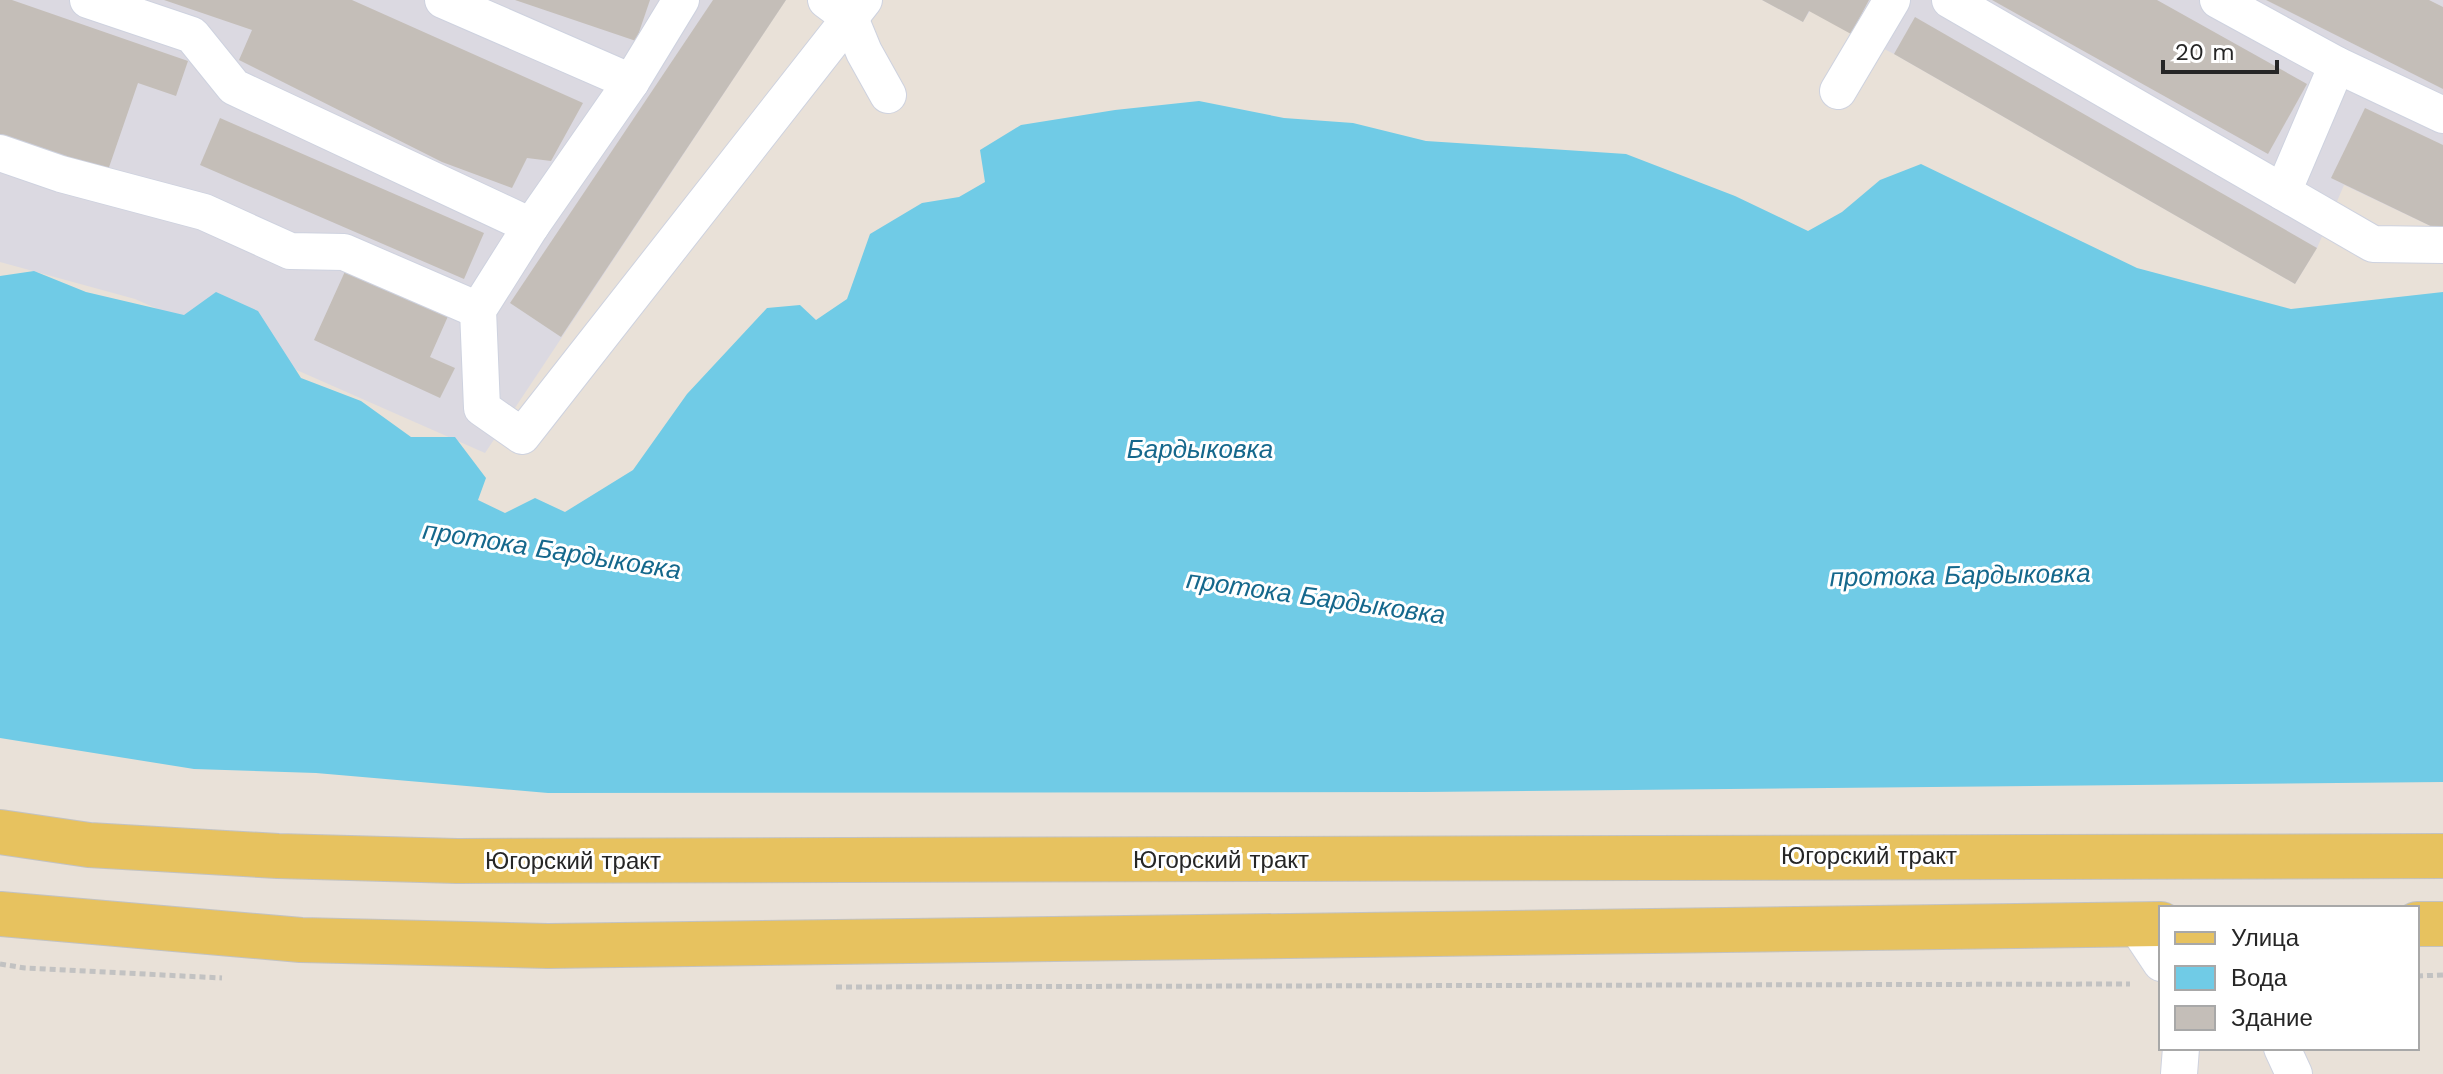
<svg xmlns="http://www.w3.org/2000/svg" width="2443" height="1074" viewBox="0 0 2443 1074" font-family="'Work Sans',sans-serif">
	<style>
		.industrial { fill: #dbd9e1 }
		.water { fill: #70cbe6 }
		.building { fill: #c4beb8 }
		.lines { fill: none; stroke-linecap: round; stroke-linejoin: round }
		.minor-casing { stroke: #ced2df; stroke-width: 38 }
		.major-casing { stroke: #c2c2c2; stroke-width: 46 }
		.path { stroke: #c2c2c2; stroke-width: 5; stroke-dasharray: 6 4; stroke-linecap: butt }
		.minor { stroke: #fff; stroke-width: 36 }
		.major { stroke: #e7c25f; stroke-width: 44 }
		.labels { text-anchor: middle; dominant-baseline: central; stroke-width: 6; stroke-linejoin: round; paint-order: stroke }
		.street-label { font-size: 24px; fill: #262626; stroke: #fff }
		.water-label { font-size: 26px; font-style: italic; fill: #15688c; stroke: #fff }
	</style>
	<rect width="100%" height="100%" fill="#e9e1d8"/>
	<!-- industrial -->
	<g class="industrial">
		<polygon points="0,0 786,0 485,453 135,299 0,262"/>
		<polygon points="1762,0 2443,0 2443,232 2344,185 2317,248 2295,284 1894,54 1810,11 1803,22"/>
	</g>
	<!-- water -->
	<polygon class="water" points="1199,101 1284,118 1353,123 1426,141 1626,154 1735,196 1808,231 1842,212 1880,180 1921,164 2137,268 2291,309 2443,292 2443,782 1424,792 548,793 316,773 194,769 0,738 0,276 34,271 86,292 184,315 216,292 258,311 301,378 361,401 411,437 455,437 486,478 478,500 505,513 535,498 565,512 633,470 687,394 767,308 800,305 816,320 847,299 870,234 922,203 959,197 985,182 980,150 1021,125 1115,110"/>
	<!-- building -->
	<g class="building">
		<polygon points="0,0 12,0 188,61 176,96 138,83 106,176 0,140"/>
		<polygon points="164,0 352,0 583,103 551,161 527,158 512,188 442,162 239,60 252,30"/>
		<polygon points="515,0 650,0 636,41"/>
		<polygon points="713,0 786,0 561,337 510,303"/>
		<polygon points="1762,0 1869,0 1851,34 1809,11 1803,22"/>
		<polygon points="1992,0 2157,0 2307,84 2268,154"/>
		<polygon points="2266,0 2429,0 2443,7 2443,89"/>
		<polygon points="1915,17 2317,248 2295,284 1894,54"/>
		<polygon points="2365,108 2443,145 2443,232 2331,178"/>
		<polygon points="220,118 484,233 464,279 200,165"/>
		<polygon points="347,267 449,314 430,357 455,368 440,398 314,340"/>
	</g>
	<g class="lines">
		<!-- minor casing -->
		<g class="minor-casing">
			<g id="minor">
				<polyline points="88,0 192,35 234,87 531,226"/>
				<polyline points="443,0 631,82"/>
				<polyline points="681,0 631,82 531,226 478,310 482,408 522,436 864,0"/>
				<polyline points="826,0 850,18 864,52 888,95"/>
				<polyline points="1950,0 2373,244 2443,245"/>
				<polyline points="2218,0 2337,65 2443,115"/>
				<polyline points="1838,91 1892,0"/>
				<polyline points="0,153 61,174 204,212 290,251 344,252 478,310"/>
				<polyline points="2283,192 2337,65"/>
				<polyline points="2135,924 2161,963"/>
				<polyline points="2282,1048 2294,1074"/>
				<polyline points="2179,1074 2181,1048"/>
			</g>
		</g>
		<!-- major casing -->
		<g class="major-casing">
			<g id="major">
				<polyline points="0,832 89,845 278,856 457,861 2443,856"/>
				<polyline points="0,914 301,940 548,946 2161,924"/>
				<polyline points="2417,924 2443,924"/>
			</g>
		</g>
		<!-- path -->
		<g class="path">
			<polyline points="0,964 25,968 222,978"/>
			<polyline points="2417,976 2443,975"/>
			<polyline points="836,987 2130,984"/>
		</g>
		<!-- minor -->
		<use href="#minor" class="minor"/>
		<!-- major -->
		<use href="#major" class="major"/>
	</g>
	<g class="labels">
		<!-- street labels -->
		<g class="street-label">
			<text x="1869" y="856">Югорский тракт</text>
			<text x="1221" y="860">Югорский тракт</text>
			<text x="573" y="861">Югорский тракт</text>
		</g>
		<!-- water labels -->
		<g class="water-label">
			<text x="1200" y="449">Бардыковка</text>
			<text transform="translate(552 550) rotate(9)">протока Бардыковка</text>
			<text transform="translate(1960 575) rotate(-1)">протока Бардыковка</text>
			<text transform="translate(1316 597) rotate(8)">протока Бардыковка</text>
		</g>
	</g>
	<!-- legend -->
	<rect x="2159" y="906" width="260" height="144" fill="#ffffff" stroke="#a8a8a8" stroke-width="2"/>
	<rect x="2175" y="932" width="40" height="12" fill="#e7c25f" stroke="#a8a8a8" stroke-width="2"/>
	<text x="2231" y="946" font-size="24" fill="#262626">Улица</text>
	<rect x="2175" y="966" width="40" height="24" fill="#70cbe6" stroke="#a8a8a8" stroke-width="2"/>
	<text x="2231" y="986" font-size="24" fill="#262626">Вода</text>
	<rect x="2175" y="1006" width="40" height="24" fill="#c4beb8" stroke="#a8a8a8" stroke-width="2"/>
	<text x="2231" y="1026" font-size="24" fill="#262626">Здание</text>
	<!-- scale -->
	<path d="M2163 60v12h114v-12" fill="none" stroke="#262626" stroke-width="4"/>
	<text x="2175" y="60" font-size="24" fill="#262626" stroke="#ffffff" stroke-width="6" paint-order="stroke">20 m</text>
</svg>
